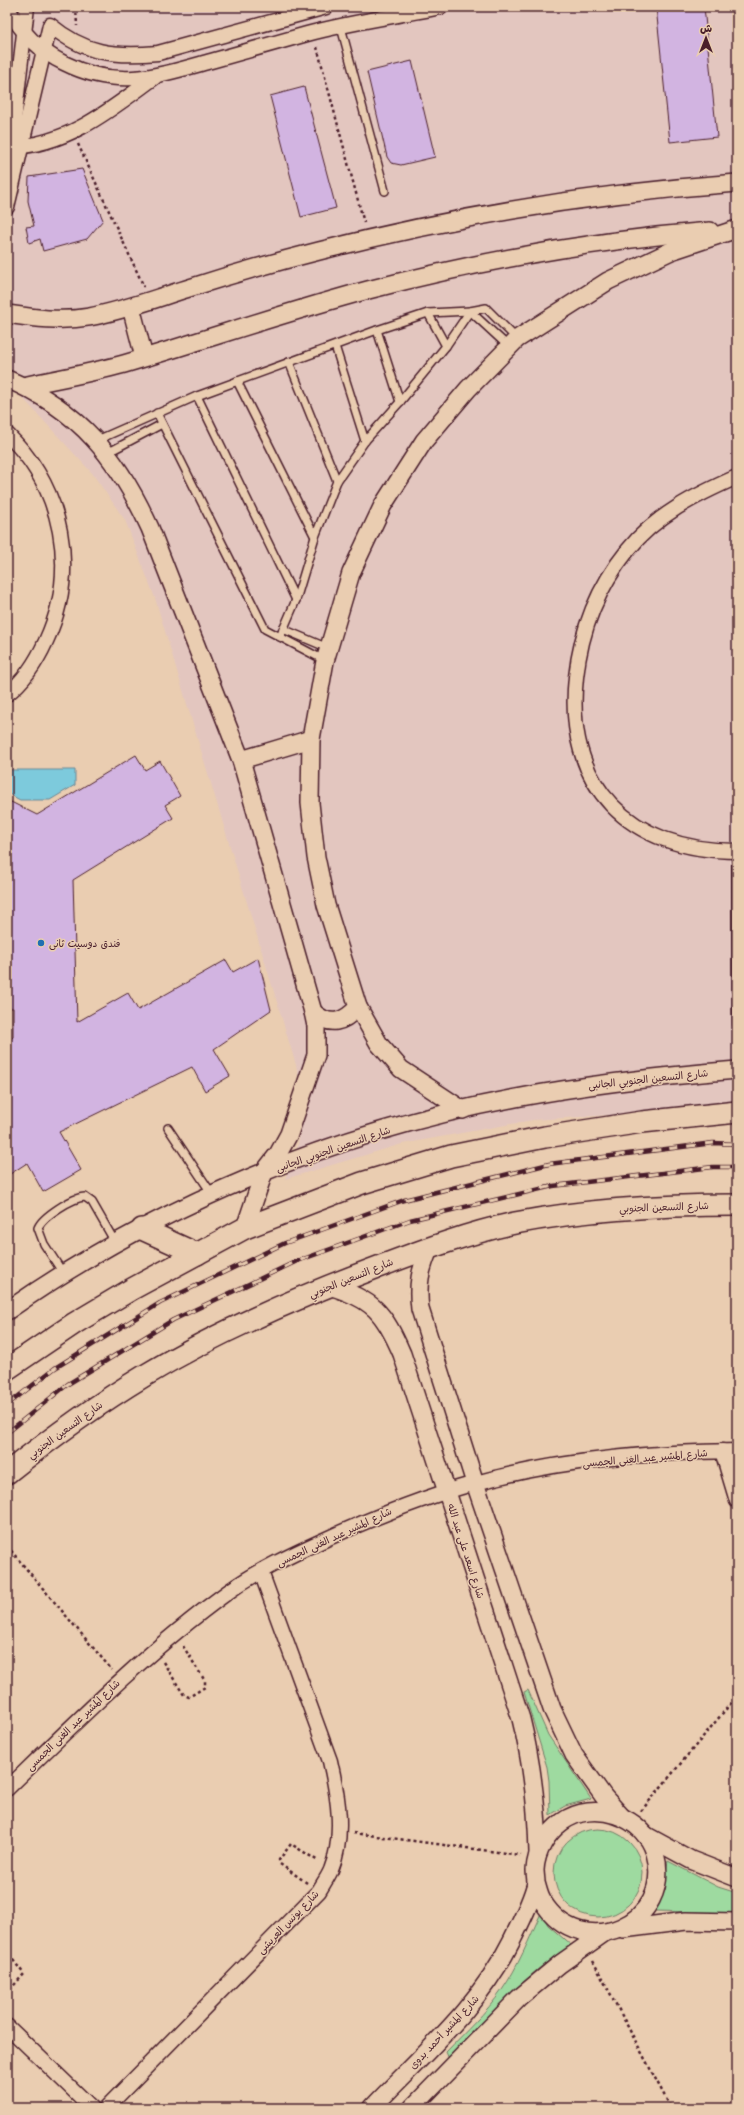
<svg xmlns="http://www.w3.org/2000/svg" width="744" height="2115" viewBox="0 0 744 2115" font-family="'Shantell Sans','Playpen Sans Arabic',sans-serif">
	<style>
		.built { fill: #e3c6bf }
		.green { fill: #9edaa0; stroke: #747c66 }
		.water { fill: #7dcadc; stroke: #698695 }
		.building { fill: #d2b4e1; stroke: #4a1f2b }
		.lines { fill: none; stroke-linecap: round; stroke-linejoin: round }
		.service-casing { stroke: #4a1f2b; stroke-width: 10 }
		.minor-casing { stroke: #4a1f2b; stroke-width: 17 }
		.tertiary-casing { stroke: #4a1f2b; stroke-width: 20 }
		.primary-casing { stroke: #4a1f2b; stroke-width: 24 }
		.path { stroke: #4a1f2b; stroke-width: 2.5; stroke-dasharray: 3 3; stroke-linecap: butt }
		.service { stroke: #eacdb1; stroke-width: 7 }
		.minor { stroke: #eacdb1; stroke-width: 14 }
		.tertiary { stroke: #eacdb1; stroke-width: 17 }
		.primary { stroke: #eacdb1; stroke-width: 21 }
		.rail-casing { stroke: #4a1f2b; stroke-width: 4.5 }
		.rail { stroke: #eacdb1; stroke-width: 3; stroke-dasharray: 9; stroke-linecap: butt }
		.poi-dot { fill: #1f6fb2; stroke: #eacdb1; stroke-width: 1.5 }
		.labels { text-anchor: middle; dominant-baseline: central; stroke-width: 3; stroke-linejoin: round; paint-order: stroke }
		.poi-label { font-size: 10px; fill: #4a1f2b; stroke: #eacdb1; text-anchor: start }
		.street-label { font-size: 10px; fill: #4a1f2b; stroke: #eacdb1 }
	</style>
	<rect width="100%" height="100%" fill="#eacdb1"/>
	<filter id="ink" filterUnits="userSpaceOnUse"><feTurbulence type="fractalNoise" baseFrequency=".025" numOctaves="2"/><feDisplacementMap in="SourceGraphic" scale="8" xChannelSelector="R" yChannelSelector="G"/><feConvolveMatrix kernelMatrix="1 2 1 2 8 2 1 2 1" color-interpolation-filters="sRGB"/></filter>
	<g filter="url(#ink)">
		<!-- built -->
		<polygon class="built" points="7,7 737,7 737,1111 673,1111 533,1120 402,1144 285,1179 297,1149 302,1124 302,1095 296,1065 155,598 125,520 92,473 7,381"/>
		<!-- green -->
		<g class="green">
			<polygon points="528,1690 548,1735 591,1799 565,1806 550,1815 549,1781 547,1767 524,1692"/>
			<circle cx="598" cy="1873" r="44"/>
			<polygon points="668,1861 718,1887 737,1893 737,1913 656,1911 662,1894"/>
			<path d="M 541,1913 L 548,1925 L 572,1946 C 528,1969 485,2022 449,2059 L 446,2052 C 465,2032 486,2013 502,1990 C 518,1967 529,1939 541,1913 Z"/>
		</g>
		<!-- water -->
		<polygon class="water" points="7,770 75,770 75,785 50,800 20,800 7,793"/>
		<!-- building -->
		<g class="building">
			<polygon points="656,7 704,7 717,137 670,142"/>
			<polygon points="412,61 435,157 401,165 391,163 387,157 367,72"/>
			<polygon points="304,87 336,208 301,217 270,96"/>
			<polygon points="82,169 103,220 87,239 43,251 40,239 29,243 26,227 34,226 28,201 29,177"/>
			<polygon points="136,755 145,770 160,761 180,796 165,805 173,818 73,880 77,1022 128,993 138,1010 226,960 233,972 258,958 271,1010 214,1049 230,1076 205,1091 192,1067 59,1132 81,1170 43,1192 27,1163 7,1176 7,1041 13,1037 13,1008 7,1008 7,800 37,815"/>
		</g>
		<g class="lines">
			<!-- service casing -->
			<g class="service-casing">
				<g id="service">
					<polyline points="341,27 385,191"/>
					<polyline points="428,313 446,346"/>
					<polyline points="377,330 400,402"/>
					<polyline points="335,346 365,441"/>
					<polyline points="289,362 337,481"/>
					<polyline points="237,381 315,537"/>
					<polyline points="197,396 296,600"/>
					<polyline points="157,413 265,629 324,660"/>
					<polyline points="95,441 197,396 377,330 428,313 470,311 509,347"/>
					<polyline points="107,453 162,424"/>
					<polyline points="283,629 328,648"/>
					<polyline points="280,637 296,600 315,537 337,481 365,441 400,402 446,346 470,311 486,308 517,339"/>
					<polyline points="736,851 737,1024"/>
					<polyline points="168,1128 212,1194"/>
					<path d="M 63,1273 L 44,1244 L 38,1228 C 42,1217 73,1197 85,1197 L 92,1202 L 115,1242"/>
				</g>
			</g>
			<!-- minor casing -->
			<g class="minor-casing">
				<g id="minor">
					<path d="M 7,7 C 21,32 39,51 64,63 C 118,90 157,76 211,61 C 243,52 275,43 307,34 C 351,22 397,16 441,7"/>
					<path d="M 13,147 C 70,144 111,109 155,77"/>
					<polyline points="9,165 27,7"/>
					<path d="M 7,207 L 50,25 C 85,54 114,57 158,53 L 326,7"/>
					<path d="M 7,434 C 63,488 79,570 46,641 C 37,661 24,681 7,694"/>
					<path d="M 737,477 C 696,495 656,515 628,550 C 598,587 581,630 576,677 C 564,786 629,851 737,851"/>
					<polyline points="722,1451 737,1501"/>
					<path d="M 7,1789 C 78,1720 148,1650 228,1592 C 257,1571 291,1555 324,1540 C 372,1518 421,1498 472,1484 C 557,1460 649,1452 737,1451"/>
					<polyline points="7,2026 92,2108"/>
					<path d="M 106,2108 L 319,1891 C 323,1884 328,1877 331,1870 C 345,1835 338,1796 330,1761 L 261,1572"/>
				</g>
			</g>
			<!-- tertiary casing -->
			<g class="tertiary-casing">
				<g id="tertiary">
					<polyline points="131,307 144,357"/>
					<path d="M 7,314 C 34,318 61,322 89,317 C 122,311 154,299 186,289 C 230,275 275,262 319,251 C 456,216 596,193 737,183"/>
					<path d="M 7,379 C 80,410 118,458 150,528 L 241,760 L 313,1012 L 316,1026 L 316,1055 L 289,1134 L 278,1154 L 264,1172 L 245,1228"/>
					<path d="M 23,386 C 57,379 91,373 124,364 C 205,340 286,312 368,290 C 480,261 595,240 710,231"/>
					<polyline points="241,760 311,739"/>
					<path d="M 313,1012 C 330,1027 343,1023 358,1007"/>
					<polyline points="463,1110 401,1069 379,1044 358,1007 326,905 316,857 310,803 311,739 325,661 351,573 383,505 424,441 468,389 517,339 608,281 671,251 737,229"/>
					<path d="M 430,1247 C 420,1270 417,1284 420,1309 L 475,1483 L 552,1709 L 574,1755 L 604,1797 L 621,1816"/>
					<path d="M 329,1286 C 373,1299 384,1312 402,1354 L 521,1719 C 532,1763 537,1807 538,1852"/>
					<path d="M 7,1311 C 158,1205 335,1132 516,1098 C 589,1084 663,1076 737,1070"/>
					<polyline points="645,1835 691,1860 737,1878"/>
					<polyline points="623,1929 686,1921 737,1922"/>
					<path d="M 372,2108 C 421,2056 479,2007 511,1942 C 519,1926 532,1901 536,1883 C 536,1879 535,1874 535,1870 C 536,1851 547,1833 562,1822 C 593,1799 644,1816 655,1853 C 675,1924 581,1964 543,1902 C 539,1896 538,1889 536,1883"/>
					<polyline points="412,2108 519,1998 560,1964 604,1933"/>
				</g>
			</g>
			<!-- primary casing -->
			<g class="primary-casing">
				<g id="primary">
					<polyline points="142,1229 197,1254"/>
					<polyline points="7,1369 75,1323 132,1289 245,1228 362,1183 451,1156 545,1137 642,1122 737,1112"/>
					<path d="M 7,1473 C 51,1438 96,1405 144,1376 C 217,1332 298,1297 378,1267 C 423,1250 468,1233 515,1223 C 588,1209 662,1205 737,1205"/>
				</g>
			</g>
			<!-- path -->
			<g class="path">
				<polyline points="76,7 77,26"/>
				<polyline points="317,47 364,223"/>
				<polyline points="78,144 144,287"/>
				<polyline points="7,1546 112,1670"/>
				<polyline points="163,1662 184,1695 189,1697 205,1687 205,1681 183,1646"/>
				<polyline points="641,1811 737,1696"/>
				<polyline points="353,1833 520,1855"/>
				<polyline points="307,1883 280,1864 279,1860 291,1844 318,1861"/>
				<polyline points="7,1961 13,1960 24,1974 7,1993"/>
				<polyline points="593,1961 671,2108"/>
			</g>
			<!-- service -->
			<use href="#service" class="service"/>
			<!-- minor -->
			<use href="#minor" class="minor"/>
			<!-- tertiary -->
			<use href="#tertiary" class="tertiary"/>
			<!-- primary -->
			<use href="#primary" class="primary"/>
			<!-- rail casing -->
			<g class="rail-casing">
				<g id="rail">
					<polyline points="7,1405 55,1368 160,1303 285,1243 404,1200 549,1164 713,1143 737,1144"/>
					<polyline points="7,1433 68,1384 173,1320 295,1262 410,1220 553,1186 713,1167 737,1167"/>
				</g>
			</g>
			<!-- rail -->
			<use href="#rail" class="rail"/>
		</g>
	</g>
	<!-- markers -->
	<circle class="poi-dot" cx="41" cy="943" r="4"/>
	<g class="labels">
		<!-- poi labels -->
		<g class="poi-label">
			<text x="49" y="943">فندق دوسيت ثانى</text>
		</g>
		<!-- street labels -->
		<g class="street-label">
			<text transform="translate(648 1079) rotate(-6)">شارع التسعين الجنوبي الجانبى</text>
			<text transform="translate(333 1149) rotate(-19)">شارع التسعين الجنوبي الجانبى</text>
			<text transform="translate(664 1207) rotate(-2)">شارع التسعين الجنوبي</text>
			<text transform="translate(351 1278) rotate(-22)">شارع التسعين الجنوبي</text>
			<text transform="translate(65 1430) rotate(-36)">شارع التسعين الجنوبي</text>
			<text transform="translate(645 1458) rotate(-5)">شارع المشير عبد الغنى الجمسى</text>
			<text transform="translate(334 1537) rotate(-25)">شارع المشير عبد الغنى الجمسى</text>
			<text transform="translate(466 1551) rotate(72)">شارع اسعد على عبد الله</text>
			<text transform="translate(73 1725) rotate(-44)">شارع المشير عبد الغنى الجمسى</text>
			<text transform="translate(288 1922) rotate(-46)">شارع يونس العريشى</text>
			<text transform="translate(444 2032) rotate(-47)">شارع المشير أحمد بدوى</text>
		</g>
	</g>
	<!-- margin -->
	<rect width="744" height="2115" fill="none" stroke="#eacdb1" stroke-width="24"/>
	<rect x="12" y="12" width="720" height="2091" fill="none" stroke="#4a1f2b" stroke-width="1.5" filter="url(#ink)"/>
	<!-- north arrow -->
	<g transform="translate(706 38)" stroke="#eacdb1" stroke-width="3" paint-order="stroke">
	<path d="M0-3L7 15L0 10L-7 15Z" fill="#4a1f2b"/>
	<text y="-6" font-size="11" font-weight="bold" text-anchor="middle" fill="#4a1f2b">ش</text>
	</g>
</svg>
